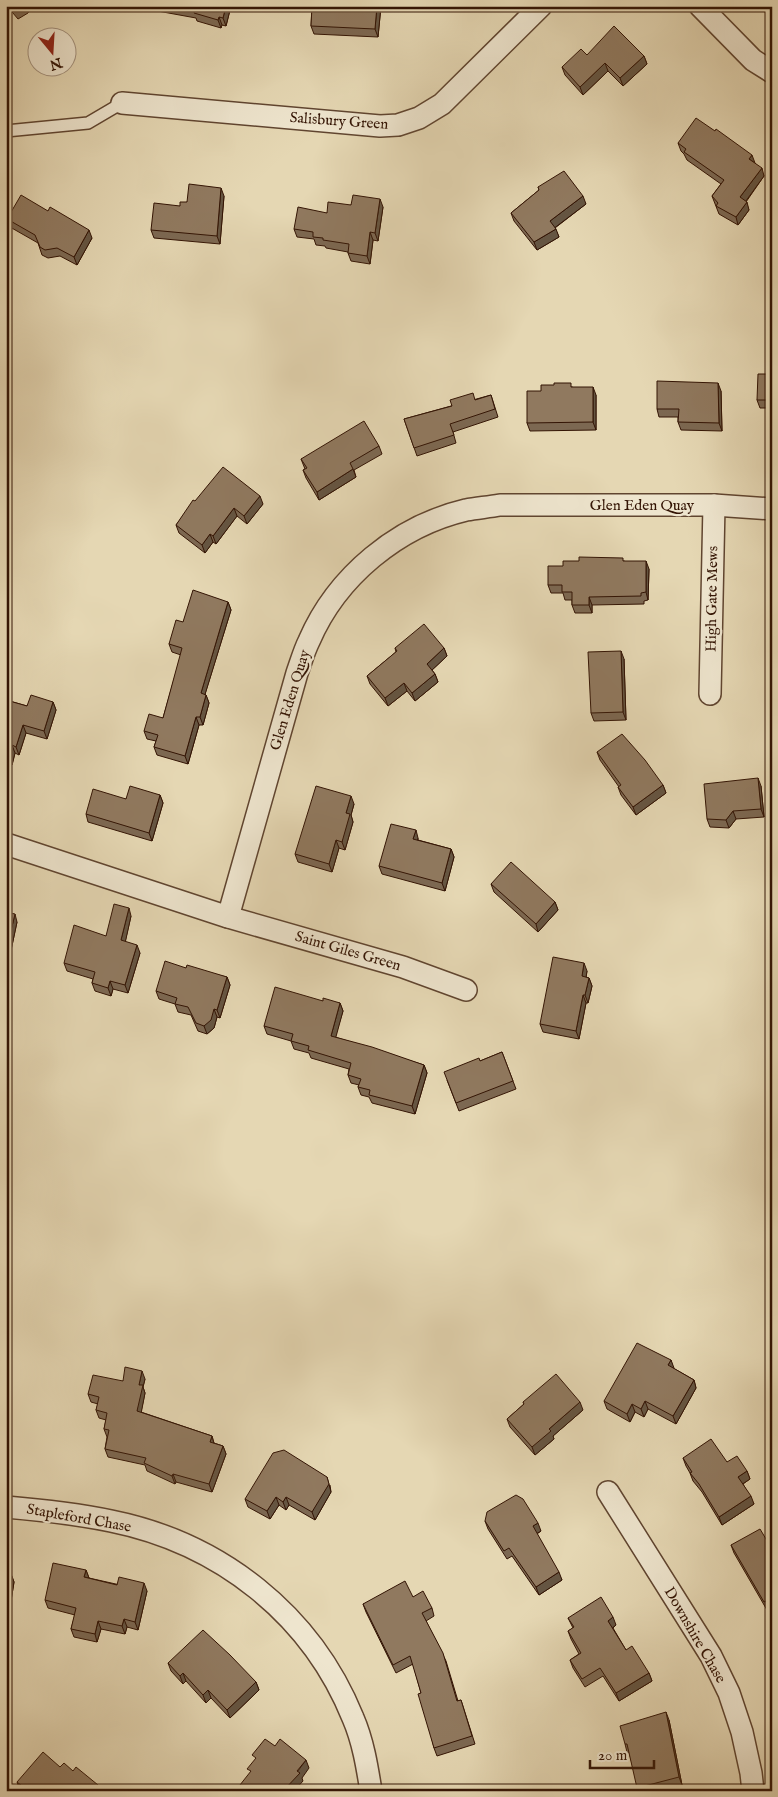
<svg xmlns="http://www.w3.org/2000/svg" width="778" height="1797" viewBox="0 0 778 1797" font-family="'IM FELL English',serif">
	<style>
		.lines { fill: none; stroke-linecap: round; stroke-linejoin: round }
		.lane-casing { stroke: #604530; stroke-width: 14 }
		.street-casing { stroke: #604530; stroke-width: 24 }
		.lane { stroke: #eee5ce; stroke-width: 11 }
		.street { stroke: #eee5ce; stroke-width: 21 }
		.wall { fill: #7c6852; stroke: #331404 }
		.shaded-wall { fill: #655542; stroke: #331404 }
		.building { fill: #90795f; stroke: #331404 }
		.labels { text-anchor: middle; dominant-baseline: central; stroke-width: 4.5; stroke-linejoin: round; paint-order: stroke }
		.street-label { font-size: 15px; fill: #331404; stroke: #eee5ce }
	</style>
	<rect width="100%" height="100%" fill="#e5d7b3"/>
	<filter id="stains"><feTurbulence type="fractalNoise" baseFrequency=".004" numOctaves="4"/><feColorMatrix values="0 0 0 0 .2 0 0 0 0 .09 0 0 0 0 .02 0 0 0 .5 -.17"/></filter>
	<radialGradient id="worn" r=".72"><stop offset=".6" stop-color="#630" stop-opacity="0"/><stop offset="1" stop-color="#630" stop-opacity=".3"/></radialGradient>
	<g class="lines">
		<!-- lane casing -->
		<g class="lane-casing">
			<polyline id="lane" points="6,131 88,123 122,103"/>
		</g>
		<!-- street casing -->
		<g class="street-casing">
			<g id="street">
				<polyline points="700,6 753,60 772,72"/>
				<polyline points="122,103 380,126 398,125 419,118 442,104 541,6"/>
				<polyline points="710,694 714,505"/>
				<polyline points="6,844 228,917 403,967 466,990"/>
				<path d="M 228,917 L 297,673 C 301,662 304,651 309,641 C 337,576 398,526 466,510 C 477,508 489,507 500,505 L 714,505 L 772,509"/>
				<polyline points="608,1492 711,1656 729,1693 742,1732 751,1773 753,1791"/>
				<path d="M 6,1507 C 41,1510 77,1514 111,1521 C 220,1543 311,1614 353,1718 C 363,1741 367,1766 371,1791"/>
			</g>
		</g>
		<!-- lane -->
		<use href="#lane" class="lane"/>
		<!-- street -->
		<use href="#street" class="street"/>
	</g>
	<!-- wall -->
	<g class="wall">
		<polygon points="7,6 34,6 28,13 18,19"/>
		<polygon points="151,6 231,6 226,26 222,25 221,28 197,21 196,18 152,10"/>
		<polygon points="312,6 381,6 378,37 314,34 311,26"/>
		<polygon points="587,55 644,56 647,64 623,86 608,71 583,95 565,75 562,67"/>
		<polygon points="678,143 755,163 764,176 746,202 749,210 738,225 719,214 712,196 721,184 687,160 684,154 681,151"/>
		<polygon points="538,187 586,204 555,228 559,237 537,250 514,221 511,213 539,190"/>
		<polygon points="224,196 220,244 154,238 151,230 180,206 187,202"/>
		<polygon points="351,205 383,207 378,241 373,240 370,264 351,261 348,253 348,252 326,248 325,246 316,245 314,239 297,237 294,229 327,213"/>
		<polygon points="7,219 92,238 77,265 60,256 48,258 42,255 38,243 10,227"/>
		<polygon points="772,374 772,408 760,408 757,400"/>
		<polygon points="572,387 596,395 596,430 530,431 527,423 541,391"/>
		<polygon points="721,391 722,431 681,430 678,422 678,417 659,417 657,409"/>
		<polygon points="491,395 498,417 453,432 456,443 417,456 404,419"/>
		<polygon points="379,446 382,454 354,470 356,477 319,500 306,478 303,470 305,469 301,459"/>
		<polygon points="195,501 263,504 247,524 237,516 216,544 213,542 205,553 179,533 176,525"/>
		<polygon points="624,561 649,569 648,600 644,601 644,604 592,605 592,613 575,613 572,605 572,600 565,600 563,593 551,593 548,585 563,566"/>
		<polygon points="228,602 231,610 205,694 206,695 209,703 203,725 199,725 188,764 157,755 154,747 156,741 147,739 144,731 163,718 181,655 172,652 169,644 183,622"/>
		<polygon points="395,648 444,648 447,656 432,670 435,674 438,682 415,701 407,691 388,706 370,684 367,676 396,652"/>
		<polygon points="624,659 626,720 594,721 591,713"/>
		<polygon points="6,700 27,706 53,702 56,710 47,739 26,733 19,755 15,753 12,765 6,763"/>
		<polygon points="597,752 663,785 666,793 636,815 621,795 618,787 619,787 600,760"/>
		<polygon points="761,786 764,817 736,819 729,828 710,827 707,819"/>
		<polygon points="160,795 163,803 152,841 88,822 86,814 126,799"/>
		<polygon points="354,804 351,815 353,822 345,850 339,848 332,872 298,862 295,854"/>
		<polygon points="418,838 418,840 451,849 454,857 445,891 382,874 379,866"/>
		<polygon points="491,884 555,902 558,910 538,932 494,892"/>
		<polygon points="6,912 17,922 10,955 6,954"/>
		<polygon points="131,916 125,942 140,953 128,993 113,989 111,996 95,991 92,983 93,979 67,971 64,963 106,936"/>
		<polygon points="186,968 227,977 230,985 220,1018 217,1017 214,1028 207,1034 198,1031 191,1015 178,1012 175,1004 159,999 156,991"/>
		<polygon points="587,971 586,977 589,978 592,986 588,1003 586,1003 579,1039 543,1032 540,1024"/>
		<polygon points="323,1001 340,1003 343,1011 335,1037 424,1065 427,1073 415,1114 372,1103 369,1097 361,1095 358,1087 359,1085 351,1083 348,1075 349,1069 311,1058 309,1053 294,1049 291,1041 267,1034 264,1026"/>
		<polygon points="502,1052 516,1089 459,1111 447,1080 480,1061"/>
		<polygon points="671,1360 673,1368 694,1380 696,1388 676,1424 648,1409 644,1417 635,1412 630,1422 607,1409 604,1401"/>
		<polygon points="145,1379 143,1387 145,1393 141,1412 212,1436 214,1443 223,1446 226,1454 212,1492 176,1482 175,1484 147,1471 145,1465 108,1457 105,1449 107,1437 104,1429 106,1420 99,1418 96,1410 98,1404 91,1402 88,1394 123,1381"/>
		<polygon points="523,1402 583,1410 553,1436 554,1439 535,1455 510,1427 507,1419 524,1404"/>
		<polygon points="683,1458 727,1462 747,1471 750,1479 743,1484 754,1504 722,1525 702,1492 693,1481 690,1473 686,1466"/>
		<polygon points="330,1485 331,1492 315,1520 289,1505 286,1510 279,1505 270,1519 248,1507 245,1499"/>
		<polygon points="485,1521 541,1531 537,1534 562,1580 539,1595 512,1556 507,1559 488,1529"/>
		<polygon points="731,1545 772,1549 772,1608 767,1610 734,1553"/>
		<polygon points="86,1570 89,1578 147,1591 138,1630 127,1627 125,1634 101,1629 97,1642 74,1637 71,1629 75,1615 48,1608 45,1600"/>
		<polygon points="6,1574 11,1574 14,1582 11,1601 6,1601"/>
		<polygon points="413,1597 432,1608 434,1616 426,1621 446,1661 458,1701 461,1700 475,1744 437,1756 434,1748 421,1693 413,1664 396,1673 366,1612 363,1604"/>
		<polygon points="568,1618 616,1625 613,1628 626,1650 649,1673 652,1681 619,1701 603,1676 585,1687 573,1668 570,1660 579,1654 571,1639 568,1631 573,1628"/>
		<polygon points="168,1663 256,1682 259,1690 230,1718 211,1698 206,1703 186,1681 183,1684 171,1671"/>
		<polygon points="669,1720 682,1785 659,1791 639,1791 629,1752 627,1752 625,1744"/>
		<polygon points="60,1767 73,1771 100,1791 20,1790 17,1782"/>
	</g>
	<!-- shaded-wall -->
	<g class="shaded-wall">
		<polygon points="25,6 34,6 28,13"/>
		<polygon points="226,6 231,6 226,26 223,18"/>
		<polygon points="377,6 381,6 378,37 375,29"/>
		<polygon points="219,17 222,25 221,28 218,20"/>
		<polygon points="644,56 647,64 623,86 620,78"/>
		<polygon points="605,63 608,71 583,95 580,87"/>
		<polygon points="752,155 755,163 749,159"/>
		<polygon points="762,168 764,176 743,205 740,197"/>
		<polygon points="221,188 224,196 220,244 217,236"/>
		<polygon points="583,196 586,204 553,229 550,221"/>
		<polygon points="380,199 383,207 378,241 375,233"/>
		<polygon points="747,202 749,210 738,225 736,217"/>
		<polygon points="556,229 559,237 537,250 534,242"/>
		<polygon points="89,230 92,238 77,265 74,257"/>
		<polygon points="370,232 373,240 370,264 367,256"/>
		<polygon points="718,383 721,391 722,431 719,423"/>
		<polygon points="593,387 596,395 596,430 593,422"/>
		<polygon points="353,469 356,477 319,500 317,492"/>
		<polygon points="260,496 263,504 247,524 244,516"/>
		<polygon points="234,508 237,516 216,544 213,536"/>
		<polygon points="210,534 213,542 205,553 202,545"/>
		<polygon points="646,561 649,569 648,600 646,592"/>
		<polygon points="589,597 592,605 592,613 589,605"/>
		<polygon points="228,602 231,610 203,701 201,693"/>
		<polygon points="444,648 447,656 430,672 427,664"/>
		<polygon points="621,651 624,659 626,720 623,712"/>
		<polygon points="435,674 438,682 415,701 412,693"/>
		<polygon points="404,683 407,691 388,706 385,698"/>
		<polygon points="206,695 209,703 203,725 200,717"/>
		<polygon points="53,702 56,710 47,739 44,731"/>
		<polygon points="196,717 199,725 188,764 185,756"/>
		<polygon points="23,725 26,733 19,755 16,747"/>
		<polygon points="12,745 15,753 12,765 9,757"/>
		<polygon points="758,778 761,786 764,817 761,809"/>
		<polygon points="663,785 666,793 636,815 633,807"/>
		<polygon points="160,795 163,803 152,841 149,833"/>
		<polygon points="351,796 354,804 351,815 353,822 345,850 342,842 346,813"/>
		<polygon points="733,811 736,819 729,828 726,820"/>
		<polygon points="416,830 418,838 416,847 413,839"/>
		<polygon points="336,840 339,848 332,872 329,864"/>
		<polygon points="451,849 454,857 445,891 442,883"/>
		<polygon points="555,902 558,910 538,932 536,924"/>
		<polygon points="129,908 131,916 124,948 121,940"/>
		<polygon points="15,914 17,922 10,955 7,947"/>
		<polygon points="137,945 140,953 128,993 125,985"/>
		<polygon points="584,963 587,971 585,984 582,976"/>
		<polygon points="227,977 230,985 220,1018 217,1010"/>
		<polygon points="589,978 592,986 588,1003 585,995"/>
		<polygon points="110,981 113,989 111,996 108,988"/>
		<polygon points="583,995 586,1003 579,1039 576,1031"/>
		<polygon points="340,1003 343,1011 334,1044 331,1036"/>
		<polygon points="214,1009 217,1017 214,1028 207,1034 204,1026"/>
		<polygon points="424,1065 427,1073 415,1114 412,1106"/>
		<polygon points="671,1360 674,1368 671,1373 668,1365"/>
		<polygon points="142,1371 145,1379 143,1387 145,1393 140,1419 137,1411 139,1385"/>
		<polygon points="694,1380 696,1388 676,1424 673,1416"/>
		<polygon points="645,1401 648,1409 644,1417 641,1409"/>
		<polygon points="580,1402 583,1410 553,1436 554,1439 535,1455 532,1447 549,1429"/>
		<polygon points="632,1404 635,1412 630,1422 627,1414"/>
		<polygon points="212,1436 214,1444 210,1442"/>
		<polygon points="223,1446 226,1454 212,1492 209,1484"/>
		<polygon points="747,1471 750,1479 741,1485 738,1477"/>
		<polygon points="173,1474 176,1482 175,1484 172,1476"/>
		<polygon points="327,1477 331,1492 315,1520 312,1512"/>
		<polygon points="751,1496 754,1504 722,1525 719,1517"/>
		<polygon points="276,1497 279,1505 270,1519 267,1511"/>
		<polygon points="286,1497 289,1505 286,1510 283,1502"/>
		<polygon points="538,1523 541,1531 536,1534 533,1526"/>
		<polygon points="86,1570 89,1578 84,1577"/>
		<polygon points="559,1572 562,1580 539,1595 536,1587"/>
		<polygon points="11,1574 14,1582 11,1601 8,1593"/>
		<polygon points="144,1583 147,1591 138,1630 135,1622"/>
		<polygon points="613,1617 616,1625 611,1629 608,1621"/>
		<polygon points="124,1619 127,1627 125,1634 122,1626"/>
		<polygon points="98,1621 101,1629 97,1642 95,1634"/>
		<polygon points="183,1673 186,1681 183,1684 180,1676"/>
		<polygon points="649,1673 652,1681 619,1701 616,1693"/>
		<polygon points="256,1682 259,1690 230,1718 227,1710"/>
		<polygon points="208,1690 211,1698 206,1703 203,1695"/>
		<polygon points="666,1712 669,1720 682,1785 679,1777"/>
		<polygon points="306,1760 309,1768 302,1778 303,1781 294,1791 283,1791"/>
		<polygon points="98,1785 100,1791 94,1791"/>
	</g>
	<!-- building -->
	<g class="building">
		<polygon points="11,6 23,6 15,11"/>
		<polygon points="172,6 226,6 223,18 219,17 218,20 194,13 195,10"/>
		<polygon points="312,6 377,6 375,29 311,26"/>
		<polygon points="614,26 644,56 620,78 605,63 580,87 562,67 581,49 587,55"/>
		<polygon points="696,118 715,131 716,129 752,155 749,159 762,168 740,197 747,202 736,217 716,206 718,203 712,196 724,180 684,152 686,149 678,143"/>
		<polygon points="564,171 583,196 550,221 556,229 534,242 511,213 539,190 538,187"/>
		<polygon points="189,184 221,188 217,236 151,230 154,203 180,206 180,202 187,202"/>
		<polygon points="21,195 48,211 50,207 89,230 74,257 57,248 45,250 40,247 35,235 7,219"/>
		<polygon points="353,195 380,199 375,233 370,232 367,256 348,253 349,244 323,240 323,238 313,237 313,232 294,229 298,207 327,213 328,202 351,205"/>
		<polygon points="758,374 772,374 772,400 757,400"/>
		<polygon points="657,381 718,383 719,423 678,422 679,409 657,409"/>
		<polygon points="554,383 571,383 571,387 593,387 593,422 527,423 527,391 541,391 541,385 554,385"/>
		<polygon points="473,393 475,400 491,395 495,409 450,424 454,435 414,448 404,419 452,406 450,400"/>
		<polygon points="364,421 379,446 350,463 353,469 317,492 303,470 307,468 301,459"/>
		<polygon points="223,467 260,496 244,516 234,508 213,536 210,534 202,545 176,525 193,500 195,501"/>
		<polygon points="579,557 623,558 623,561 646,561 646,592 641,593 641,596 589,597 589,605 572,605 572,592 562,592 562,585 548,585 548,566 563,566 563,561 579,561"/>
		<polygon points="193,590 228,602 201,693 206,695 200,717 196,717 185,756 154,747 158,735 144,731 149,714 163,718 182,648 169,644 176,620 183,622"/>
		<polygon points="424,624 444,648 427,664 435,674 412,693 404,683 385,698 367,676 397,651 395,648"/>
		<polygon points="621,651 623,712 591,713 588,652"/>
		<polygon points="31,695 53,702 44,731 23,725 16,747 12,745 9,757 6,756 6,700 27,706"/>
		<polygon points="622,734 645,760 663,785 633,807 618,787 621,785 597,752"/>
		<polygon points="758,778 761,809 733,811 726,820 707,819 704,784"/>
		<polygon points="130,786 160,795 149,833 86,814 93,789 126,799"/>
		<polygon points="316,786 351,796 346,813 350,814 342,842 336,840 329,864 295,854"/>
		<polygon points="391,824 416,830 413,839 451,849 442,883 379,866"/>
		<polygon points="511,862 555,902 536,924 491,884"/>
		<polygon points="114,904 129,908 121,940 137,945 125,985 110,981 108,988 92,983 95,972 64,963 74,925 106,936"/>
		<polygon points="6,912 15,914 7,947 6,947"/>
		<polygon points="553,957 584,963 582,976 589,978 585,995 583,995 576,1031 540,1024"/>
		<polygon points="165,961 186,968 187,965 227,977 217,1010 214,1009 211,1020 204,1026 196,1023 188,1007 175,1004 177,998 156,991"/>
		<polygon points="275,987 323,1001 323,998 340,1003 331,1036 372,1047 424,1065 412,1106 369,1095 370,1090 358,1087 361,1079 348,1075 351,1063 308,1050 309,1046 291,1041 293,1034 264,1026"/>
		<polygon points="502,1052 513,1081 456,1103 444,1072 479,1058 480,1061"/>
		<polygon points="637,1343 671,1360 668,1365 694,1380 673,1416 645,1401 641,1409 632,1404 627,1414 604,1401"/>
		<polygon points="125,1367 142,1371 139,1385 143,1385 137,1411 212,1436 210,1442 223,1446 209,1484 173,1474 172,1476 144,1463 146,1458 105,1449 109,1430 104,1429 107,1413 96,1410 99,1397 88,1394 93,1375 123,1381"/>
		<polygon points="556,1374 580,1402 549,1429 551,1431 532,1447 507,1419 524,1404 523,1402"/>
		<polygon points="711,1439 727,1462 737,1456 747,1471 738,1477 751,1496 719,1517 699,1484 690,1473 692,1472 683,1458"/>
		<polygon points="284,1450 327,1477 329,1484 312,1512 286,1497 283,1502 276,1497 267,1511 245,1499 273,1453"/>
		<polygon points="516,1495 523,1499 538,1523 533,1526 559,1572 536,1587 509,1548 504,1551 485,1521 487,1512"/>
		<polygon points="760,1529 772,1549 772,1598 764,1602 731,1545"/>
		<polygon points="53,1563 86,1570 84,1577 117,1585 119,1577 144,1583 135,1622 124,1619 122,1626 98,1621 95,1634 71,1629 76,1608 45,1600"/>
		<polygon points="6,1574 11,1574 8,1593 6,1593"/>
		<polygon points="405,1581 413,1597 423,1591 432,1608 422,1613 443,1653 457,1701 461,1700 472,1736 434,1748 418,1694 421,1693 410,1656 393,1665 363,1604"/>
		<polygon points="601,1597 613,1617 608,1621 626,1650 632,1646 649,1673 616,1693 600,1668 582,1679 570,1660 581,1653 568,1631 574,1627 568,1618"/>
		<polygon points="203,1630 230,1655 256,1682 227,1710 208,1690 203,1695 183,1673 180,1676 168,1663"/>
		<polygon points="666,1712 679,1777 637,1788 627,1744 625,1744 620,1726"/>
		<polygon points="265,1739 275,1746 280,1739 306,1760 297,1771 300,1773 283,1791 237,1791 236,1790 251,1771 247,1769 256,1758 252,1755"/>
		<polygon points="43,1752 60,1767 64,1763 73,1771 76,1767 98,1785 94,1791 28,1791 17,1782"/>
	</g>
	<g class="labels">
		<!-- street labels -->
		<g class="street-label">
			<text transform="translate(339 121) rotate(4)">Salisbury Green</text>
			<text x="642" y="505">Glen Eden Quay</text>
			<text transform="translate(712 599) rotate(-89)">High Gate Mews</text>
			<text transform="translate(290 700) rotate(-73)">Glen Eden Quay</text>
			<text transform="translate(348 951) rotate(16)">Saint Giles Green</text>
			<text transform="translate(79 1518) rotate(10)">Stapleford Chase</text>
			<text transform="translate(695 1635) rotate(60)">Downshire Chase</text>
		</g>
	</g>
	<!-- margin -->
	<rect width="778" height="1797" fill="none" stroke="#e5d7b3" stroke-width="25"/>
	<rect x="8" y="8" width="763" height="1782" fill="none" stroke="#331404" stroke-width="2.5"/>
	<rect x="12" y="12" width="753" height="1772" fill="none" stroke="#331404"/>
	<!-- north arrow -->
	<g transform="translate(52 52) rotate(162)"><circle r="24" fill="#eee5ce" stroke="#a3917d"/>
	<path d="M0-4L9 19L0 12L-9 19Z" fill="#8f2418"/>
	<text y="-8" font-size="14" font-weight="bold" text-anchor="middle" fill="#331404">N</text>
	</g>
	<!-- scale -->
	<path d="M590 1760v8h64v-8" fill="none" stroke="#331404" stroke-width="2.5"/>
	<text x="598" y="1760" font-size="15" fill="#331404" stroke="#eee5ce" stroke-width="4" paint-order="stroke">20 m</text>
	<rect width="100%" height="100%" filter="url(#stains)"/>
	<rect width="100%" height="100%" fill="url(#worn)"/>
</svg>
